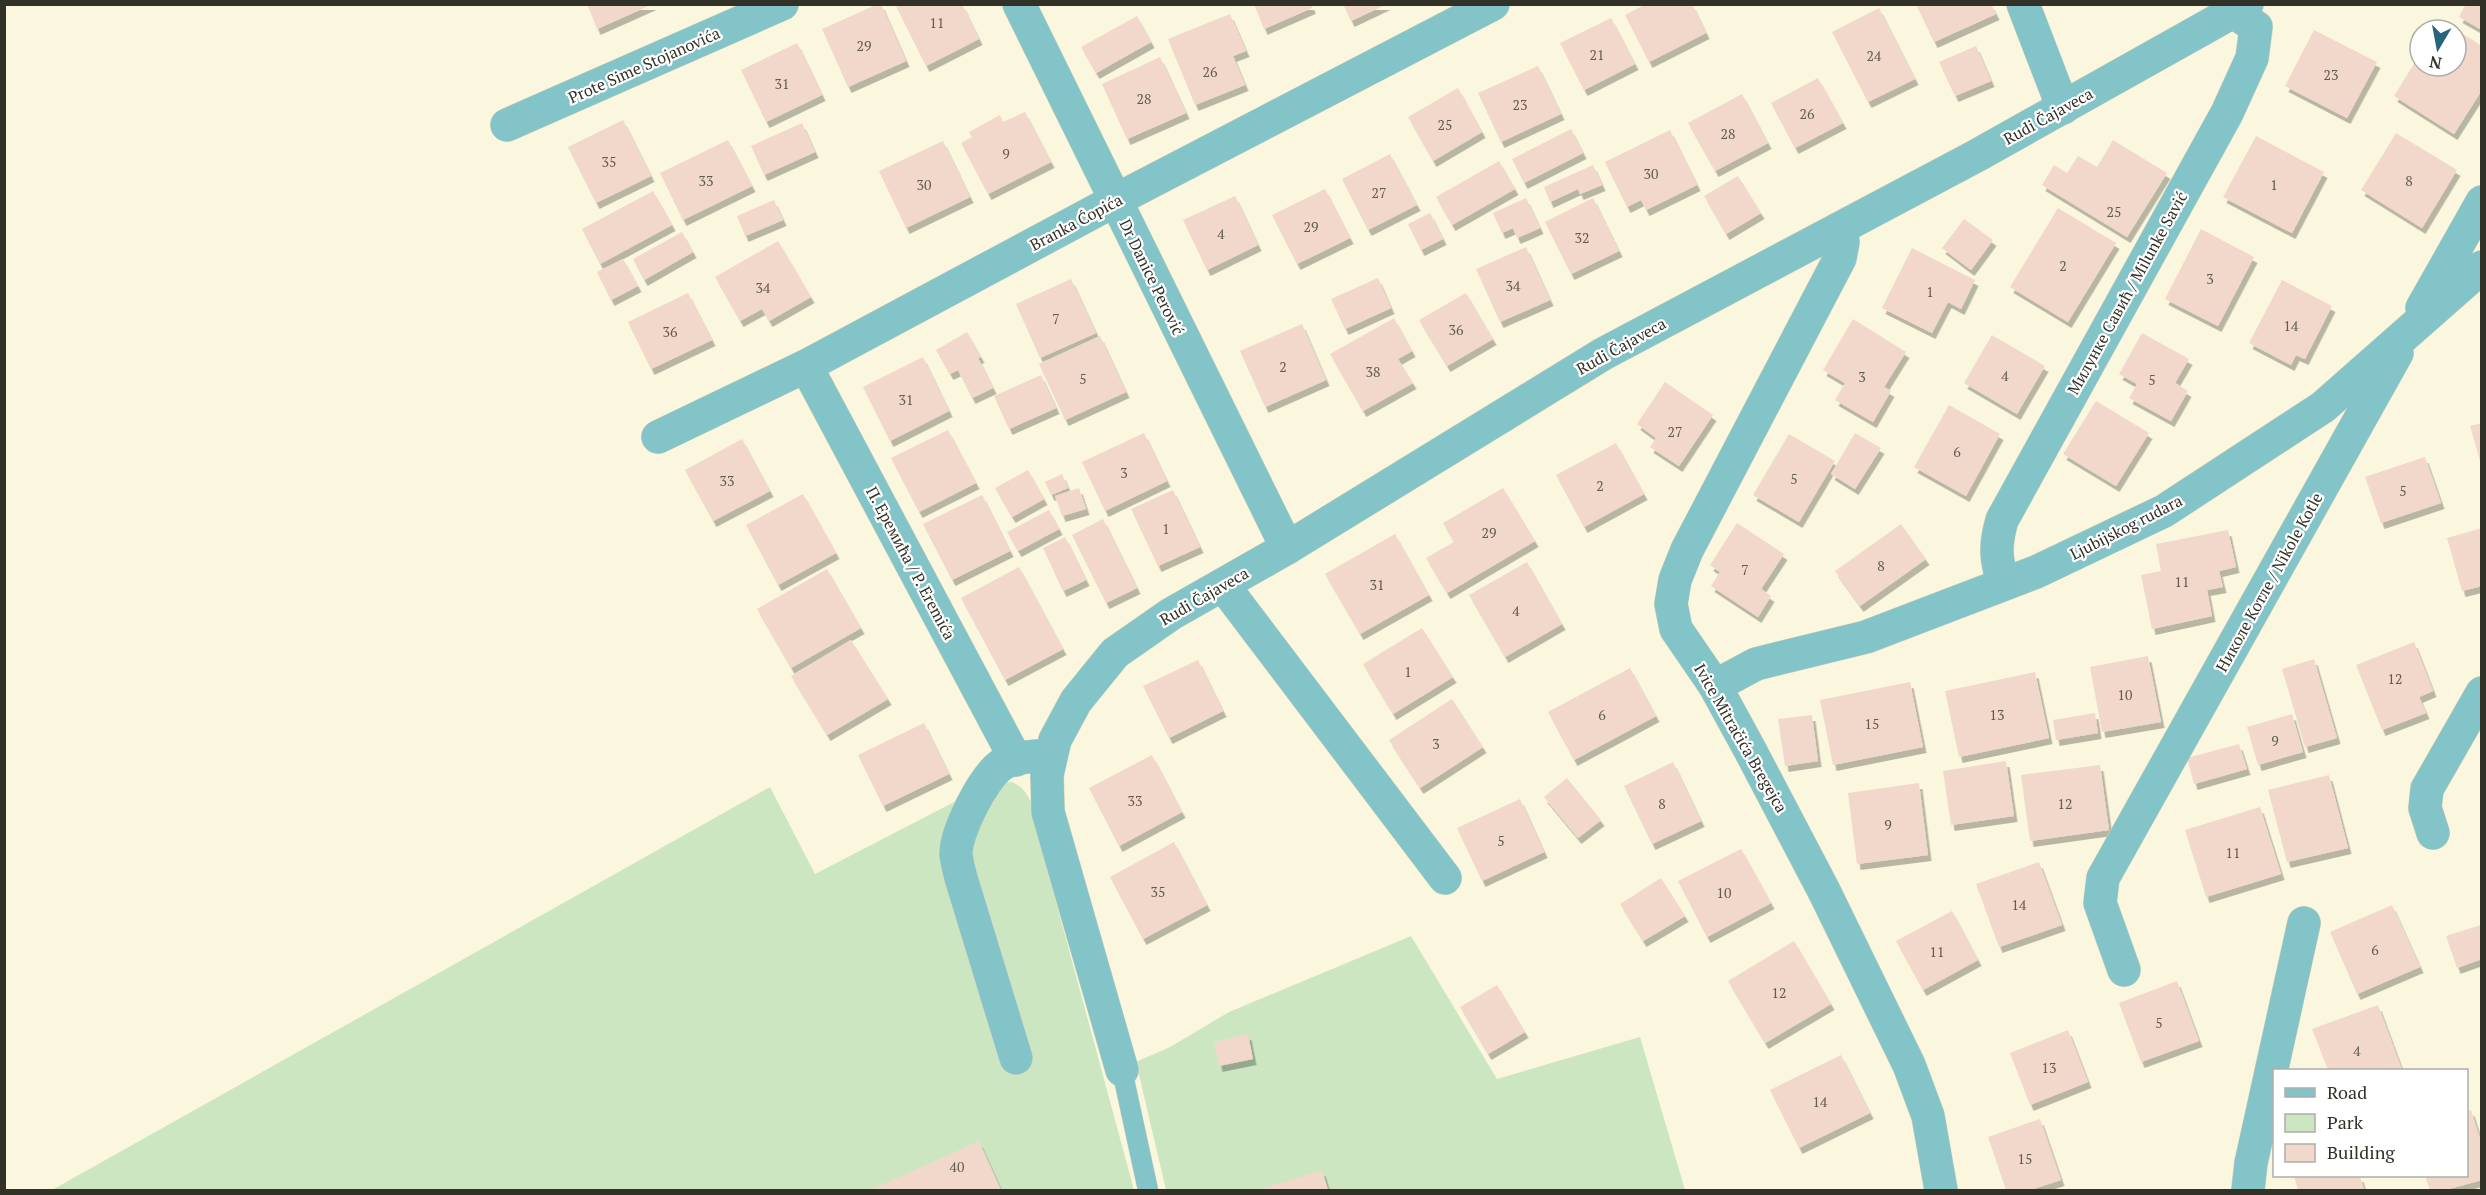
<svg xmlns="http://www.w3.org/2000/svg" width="2486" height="1195" viewBox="0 0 2486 1195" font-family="'PT Serif',serif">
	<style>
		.green { fill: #cde6c2 }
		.building { fill: #f1d8cb; filter: url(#shadow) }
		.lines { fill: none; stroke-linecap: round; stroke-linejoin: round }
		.service-casing { stroke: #d7d3bd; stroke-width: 21 }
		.minor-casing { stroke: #d7d3bd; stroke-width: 34 }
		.service { stroke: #83c4c8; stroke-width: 20 }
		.minor { stroke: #83c4c8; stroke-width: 33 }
		.labels { text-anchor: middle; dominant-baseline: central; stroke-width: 4.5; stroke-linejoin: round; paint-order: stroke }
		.number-label { font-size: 14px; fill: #625b50 }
		.street-label { font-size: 16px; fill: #323127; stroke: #fff }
	</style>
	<defs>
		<filter id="shadow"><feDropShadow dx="3.5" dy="6" stdDeviation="0" flood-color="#0004"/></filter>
	</defs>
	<rect width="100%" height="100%" fill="#fbf7de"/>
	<!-- green -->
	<g class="green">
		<path d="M 1012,782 C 1035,792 1034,818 1039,839 L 1134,1190 L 52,1190 L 770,787 L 815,874 L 960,799 L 1003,783 Z"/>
		<polygon points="1411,936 1497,1079 1640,1037 1685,1190 1166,1190 1136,1062 1170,1047 1229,1012"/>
	</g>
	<!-- building -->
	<g class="building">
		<polygon points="587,4 653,4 597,29"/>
		<polygon points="878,4 881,4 906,61 848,87 822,29"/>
		<polygon points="895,4 962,4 979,39 926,66"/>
		<polygon points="1254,4 1311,4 1312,8 1264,29"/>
		<polygon points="1343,4 1387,4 1351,21"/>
		<polygon points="1646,4 1692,4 1706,33 1649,62 1625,15"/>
		<polygon points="1916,4 1991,4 1996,14 1934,42"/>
		<polygon points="2466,4 2482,4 2482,30 2459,17"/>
		<polygon points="1879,8 1915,79 1868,102 1832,32"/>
		<polygon points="1230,14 1246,51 1233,56 1245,85 1195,105 1168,39"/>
		<polygon points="1137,16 1151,42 1096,73 1081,47"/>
		<polygon points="1611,18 1635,64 1584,90 1560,43"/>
		<polygon points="2441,20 2482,46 2482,90 2454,134 2394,96 2420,54 2420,66 2456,66 2456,30 2435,30"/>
		<polygon points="2314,30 2377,62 2347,118 2285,86"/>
		<polygon points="797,43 822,95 766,122 741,70"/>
		<polygon points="1976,46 1991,81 1955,96 1939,62"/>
		<polygon points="1160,57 1186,113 1127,139 1102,84"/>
		<polygon points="1538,66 1561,114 1501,142 1478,93"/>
		<polygon points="1818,78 1843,123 1795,148 1771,103"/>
		<polygon points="1458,88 1482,132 1433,161 1408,117"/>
		<polygon points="1742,94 1768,143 1715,171 1688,123"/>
		<polygon points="1025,112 1051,162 988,194 961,143 972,137 969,132 1000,115 1003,122"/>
		<polygon points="623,120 651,176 596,203 568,147"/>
		<polygon points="802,123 815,152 764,175 751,146"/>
		<polygon points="1571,129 1583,153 1524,183 1512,159"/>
		<polygon points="1670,130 1697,185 1646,210 1641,200 1627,207 1605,162"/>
		<polygon points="2396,133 2457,170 2422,228 2361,190"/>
		<polygon points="2256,136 2324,172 2292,233 2223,197"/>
		<polygon points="728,140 752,186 683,220 660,173"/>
		<polygon points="2113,140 2167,173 2127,237 2042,185 2054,165 2067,173 2078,156 2097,167"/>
		<polygon points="943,141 970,197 906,228 879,171"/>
		<polygon points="1390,154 1417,205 1368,230 1342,179"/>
		<polygon points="1499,161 1515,189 1452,225 1436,197"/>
		<polygon points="1593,165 1602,185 1580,194 1578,189 1550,202 1544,187"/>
		<polygon points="1738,176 1761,213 1726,234 1704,196"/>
		<polygon points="1325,189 1350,238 1297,264 1272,215"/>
		<polygon points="653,191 672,225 600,264 582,229"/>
		<polygon points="1235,196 1258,245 1207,270 1183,220"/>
		<polygon points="1526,198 1540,228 1517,238 1513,228 1502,233 1493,213"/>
		<polygon points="1593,198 1619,251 1571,274 1545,222"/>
		<polygon points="774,200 783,220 745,236 737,216"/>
		<polygon points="2058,208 2116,243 2068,322 2010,287"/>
		<polygon points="1430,213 1443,239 1421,250 1408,224"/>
		<polygon points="1964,219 1993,240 1971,270 1942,248"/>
		<polygon points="2201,229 2254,257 2218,326 2165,299"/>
		<polygon points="682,232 693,252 644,280 633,259"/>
		<polygon points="778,241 811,297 769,321 762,309 740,321 715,277"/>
		<polygon points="1526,247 1550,300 1500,322 1476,269"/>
		<polygon points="1912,248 1975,280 1961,309 1948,302 1932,333 1882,308"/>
		<polygon points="623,259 638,286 611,300 597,272"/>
		<polygon points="1378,278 1391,308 1345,329 1331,299"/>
		<polygon points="1071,279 1096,333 1040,358 1016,304"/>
		<polygon points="2282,280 2332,306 2305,359 2296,355 2291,365 2249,343"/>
		<polygon points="688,293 712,340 651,369 628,322"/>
		<polygon points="1466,293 1493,339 1447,366 1419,320"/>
		<polygon points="1394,318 1412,351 1398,359 1413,383 1363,411 1330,354"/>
		<polygon points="1853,319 1906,352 1884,387 1891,391 1873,422 1835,400 1845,383 1823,370"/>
		<polygon points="1302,324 1326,380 1265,407 1240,351"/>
		<polygon points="967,332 981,357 978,358 993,388 972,398 958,370 950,374 936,350"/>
		<polygon points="2142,333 2189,359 2175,383 2188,391 2171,421 2129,398 2137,384 2119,374"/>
		<polygon points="1992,335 2045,366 2017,414 1964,383"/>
		<polygon points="1100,336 1126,392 1065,420 1039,364"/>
		<polygon points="923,357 949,411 890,441 863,387"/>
		<polygon points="1041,375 1056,408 1009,429 994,396"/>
		<polygon points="1665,382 1713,415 1679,466 1650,447 1656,438 1637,424"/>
		<polygon points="2096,401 2149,433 2116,486 2063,454"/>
		<polygon points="1949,405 2000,434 1966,496 1914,467"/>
		<polygon points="2482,423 2482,464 2481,464 2470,426"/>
		<polygon points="948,430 976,483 919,512 891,458"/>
		<polygon points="1144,433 1167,481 1105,511 1082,462"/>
		<polygon points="1855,433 1881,448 1855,489 1831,474"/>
		<polygon points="1789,434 1835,461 1799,522 1753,495"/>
		<polygon points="742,439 770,491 713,521 685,470"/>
		<polygon points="1616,443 1644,494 1584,527 1556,475"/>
		<polygon points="2425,457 2441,503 2381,523 2365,477"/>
		<polygon points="1028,470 1044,499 1012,517 995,488"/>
		<polygon points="1062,474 1068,488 1051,495 1045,482"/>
		<polygon points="1079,488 1086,509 1062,516 1055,496"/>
		<polygon points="1503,488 1535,541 1447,593 1426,558 1454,542 1443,523"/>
		<polygon points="1173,490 1200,547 1158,566 1131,509"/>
		<polygon points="803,494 836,553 778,585 746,525"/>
		<polygon points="982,495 1010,551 952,580 923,524"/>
		<polygon points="1049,510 1059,529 1018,551 1007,532"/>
		<polygon points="1103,519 1137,588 1106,603 1072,535"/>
		<polygon points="1737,523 1784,554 1761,589 1771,596 1758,617 1711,586 1720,572 1710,565"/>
		<polygon points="1901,524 1926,559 1860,606 1835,571"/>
		<polygon points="2482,528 2482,586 2462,591 2447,538"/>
		<polygon points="2228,530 2236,567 2219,571 2223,587 2207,590 2212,616 2152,629 2141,575 2161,571 2156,544"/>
		<polygon points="1395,534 1429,595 1360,634 1325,574"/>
		<polygon points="1065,537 1086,580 1063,591 1043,548"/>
		<polygon points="1527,562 1562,624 1505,657 1469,595"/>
		<polygon points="1019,567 1063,649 1005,680 961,598"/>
		<polygon points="827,569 861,628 791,668 757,609"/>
		<polygon points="1422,628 1453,677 1393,714 1363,664"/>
		<polygon points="851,640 888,699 827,735 791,676"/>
		<polygon points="2414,642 2433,691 2419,697 2426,713 2382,730 2356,665"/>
		<polygon points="2148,656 2161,722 2102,732 2090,667"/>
		<polygon points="2314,659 2337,738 2305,747 2282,669"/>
		<polygon points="1198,660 1223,711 1169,738 1143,686"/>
		<polygon points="1630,668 1656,716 1574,760 1548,712"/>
		<polygon points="2035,672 2049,738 1959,757 1945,691"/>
		<polygon points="1910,682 1923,747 1833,765 1820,700"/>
		<polygon points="1452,699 1483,747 1420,788 1389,740"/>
		<polygon points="2095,713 2098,733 2056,740 2053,720"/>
		<polygon points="2292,714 2303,752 2258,765 2247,727"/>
		<polygon points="1812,715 1818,761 1785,766 1778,719"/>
		<polygon points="924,723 949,774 883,806 858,755"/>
		<polygon points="2239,744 2247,769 2194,784 2187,758"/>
		<polygon points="1152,755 1182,812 1119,846 1089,788"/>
		<polygon points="2006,761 2014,816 1951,825 1943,771"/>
		<polygon points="1673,762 1701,821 1652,844 1624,786"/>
		<polygon points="2100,765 2109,830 2030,841 2021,775"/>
		<polygon points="2329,775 2348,848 2287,862 2268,790"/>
		<polygon points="1567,778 1601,820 1578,838 1544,797"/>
		<polygon points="1919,783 1928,855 1857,864 1848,793"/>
		<polygon points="1520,799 1544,852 1482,881 1457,828"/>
		<polygon points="2260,807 2281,874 2206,897 2185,830"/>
		<polygon points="1174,842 1207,905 1143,939 1110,877"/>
		<polygon points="1741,849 1771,903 1707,937 1678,881"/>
		<polygon points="2039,862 2062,925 1999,947 1976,884"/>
		<polygon points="1661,878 1685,916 1643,941 1620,904"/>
		<polygon points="2392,905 2420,967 2357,994 2330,932"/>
		<polygon points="1952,911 1978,960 1923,990 1896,941"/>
		<polygon points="2481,925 2482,959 2457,968 2446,936"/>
		<polygon points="1794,941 1831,1004 1765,1043 1728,981"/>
		<polygon points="2177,981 2199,1041 2141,1062 2119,1003"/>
		<polygon points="1497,985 1525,1032 1488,1054 1460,1007"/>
		<polygon points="2378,1005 2402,1070 2328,1070 2312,1029"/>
		<polygon points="2068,1030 2088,1082 2030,1105 2010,1053"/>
		<polygon points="1248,1034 1253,1059 1219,1066 1214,1042"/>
		<polygon points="1841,1055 1870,1113 1799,1148 1770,1090"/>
		<polygon points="2471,1110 2482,1145 2482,1180 2445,1190 2430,1190 2425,1176 2466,1176 2466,1111"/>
		<polygon points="2040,1119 2061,1180 2030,1190 2006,1190 1988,1137"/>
		<polygon points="979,1141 1001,1190 870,1190"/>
		<polygon points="1322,1170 1328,1190 1259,1190"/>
		<polygon points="2294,1176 2360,1176 2364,1190 2298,1190"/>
	</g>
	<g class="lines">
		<!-- service casing -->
		<g class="service-casing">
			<polyline id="service" points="1122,1070 1148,1190"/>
		</g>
		<!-- minor casing -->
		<g class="minor-casing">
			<g id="minor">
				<polyline points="1019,4 1287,548"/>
				<polyline points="2023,4 2063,108"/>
				<polyline points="507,125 782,4"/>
				<polyline points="1841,228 1843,242 1840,258 1687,550 1675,580 1671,604 1676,629 1715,686 1750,750 1824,891 1909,1065 1928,1116 1941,1190"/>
				<polyline points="2422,308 2482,202"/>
				<polyline points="806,366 1016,760"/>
				<polyline points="658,437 806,366 1114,201 1493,4"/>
				<path d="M 2004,584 C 1995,560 1995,544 2002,520 L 2227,113 L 2252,58 L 2256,27 L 2233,12"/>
				<polyline points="1223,585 1445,878"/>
				<polyline points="1715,686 1756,664 1866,637 2036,572 2164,511 2323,407 2482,267"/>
				<polyline points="2433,833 2425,808 2427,789 2482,693"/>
				<polyline points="2124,970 2100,903 2103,878 2397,353"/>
				<path d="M 1016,1058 L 961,878 C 959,871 957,862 956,855 C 955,833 983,778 1001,765 C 1011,758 1026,757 1037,756"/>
				<polyline points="1122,1070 1048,812 1047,775 1055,740 1076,701 1115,653 1171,614 1287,548 1603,354 1976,156 2247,4"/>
				<polyline points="2248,1190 2251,1163 2304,923"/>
			</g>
		</g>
		<!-- service -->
		<use href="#service" class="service"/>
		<!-- minor -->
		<use href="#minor" class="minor"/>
	</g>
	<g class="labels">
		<!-- number labels -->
		<g class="number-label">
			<text x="937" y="22">11</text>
			<text x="864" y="45">29</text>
			<text x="1597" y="54">21</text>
			<text x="1874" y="55">24</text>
			<text x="1210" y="71">26</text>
			<text x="2331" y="74">23</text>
			<text x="782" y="83">31</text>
			<text x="1144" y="98">28</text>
			<text x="1520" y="104">23</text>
			<text x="1807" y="113">26</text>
			<text x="1445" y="124">25</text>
			<text x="1728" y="133">28</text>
			<text x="1006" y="153">9</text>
			<text x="609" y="161">35</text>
			<text x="1651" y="173">30</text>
			<text x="706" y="180">33</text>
			<text x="2409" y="180">8</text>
			<text x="924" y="184">30</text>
			<text x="2274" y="184">1</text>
			<text x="1379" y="192">27</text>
			<text x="2114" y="211">25</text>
			<text x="1311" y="226">29</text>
			<text x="1221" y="233">4</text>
			<text x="1582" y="237">32</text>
			<text x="2063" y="265">2</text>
			<text x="2210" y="278">3</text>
			<text x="1513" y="285">34</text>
			<text x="763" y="287">34</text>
			<text x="1930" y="291">1</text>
			<text x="1056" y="318">7</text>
			<text x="2291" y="325">14</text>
			<text x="1456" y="329">36</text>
			<text x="670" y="331">36</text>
			<text x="1283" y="366">2</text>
			<text x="1373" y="371">38</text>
			<text x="2005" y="375">4</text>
			<text x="1862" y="376">3</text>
			<text x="1083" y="378">5</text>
			<text x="2152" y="379">5</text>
			<text x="906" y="399">31</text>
			<text x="1675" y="431">27</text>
			<text x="1957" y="451">6</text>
			<text x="1124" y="472">3</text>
			<text x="1794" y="478">5</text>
			<text x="727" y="480">33</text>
			<text x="1600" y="485">2</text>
			<text x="2403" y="490">5</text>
			<text x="1166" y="528">1</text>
			<text x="1489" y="532">29</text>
			<text x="1881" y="565">8</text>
			<text x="1745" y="569">7</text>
			<text x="2182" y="581">11</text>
			<text x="1377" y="584">31</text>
			<text x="1516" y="610">4</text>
			<text x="1408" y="671">1</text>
			<text x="2395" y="678">12</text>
			<text x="2125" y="694">10</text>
			<text x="1602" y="714">6</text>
			<text x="1997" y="714">13</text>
			<text x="1872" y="723">15</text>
			<text x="2275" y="740">9</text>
			<text x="1436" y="743">3</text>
			<text x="1135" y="800">33</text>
			<text x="1662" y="803">8</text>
			<text x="2065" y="803">12</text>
			<text x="1888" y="824">9</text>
			<text x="1501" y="840">5</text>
			<text x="2233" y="852">11</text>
			<text x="1158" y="891">35</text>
			<text x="1724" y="892">10</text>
			<text x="2019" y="904">14</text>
			<text x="2375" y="949">6</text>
			<text x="1937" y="951">11</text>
			<text x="1779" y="992">12</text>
			<text x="2159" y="1022">5</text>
			<text x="2357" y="1050">4</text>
			<text x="2049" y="1067">13</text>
			<text x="1820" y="1101">14</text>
			<text x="2025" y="1158">15</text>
			<text x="957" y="1166">40</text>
		</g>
		<!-- street labels -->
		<g class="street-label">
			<text transform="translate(644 65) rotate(-24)">Prote Sime Stojanovića</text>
			<text transform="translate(2048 116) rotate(-29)">Rudi Čajaveca</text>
			<text transform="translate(1076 222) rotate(-28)">Branka Ćopića</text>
			<text transform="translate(1152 277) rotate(64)">Dr Danice Perović</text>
			<text transform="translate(2127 293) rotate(-61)">Милунке Савић / Milunke Savić</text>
			<text transform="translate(1621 346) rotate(-29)">Rudi Čajaveca</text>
			<text transform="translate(2126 527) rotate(-27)">Ljubijskog rudara</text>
			<text transform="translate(911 563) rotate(62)">П. Еремића / P. Eremića</text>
			<text transform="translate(2269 582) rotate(-61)">Николе Котле / Nikole Kotle</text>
			<text transform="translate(1204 596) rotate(-30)">Rudi Čajaveca</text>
			<text transform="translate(1741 738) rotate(60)">Ivice Mitračića Bregejca</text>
		</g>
	</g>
	<!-- border -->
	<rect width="2486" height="1195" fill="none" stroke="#323127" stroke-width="12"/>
	<!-- legend -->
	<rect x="2273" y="1069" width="195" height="108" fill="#ffffff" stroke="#adada9" stroke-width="1.5"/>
	<rect x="2285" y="1088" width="30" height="9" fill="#83c4c8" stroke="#adada9" stroke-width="1.5"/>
	<text x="2327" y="1099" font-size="18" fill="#323127">Road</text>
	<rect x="2285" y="1114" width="30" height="18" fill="#cde6c2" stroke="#adada9" stroke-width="1.5"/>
	<text x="2327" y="1129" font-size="18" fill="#323127">Park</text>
	<rect x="2285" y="1144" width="30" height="18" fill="#f1d8cb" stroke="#adada9" stroke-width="1.5"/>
	<text x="2327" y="1159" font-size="18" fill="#323127">Building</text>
	<!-- north arrow -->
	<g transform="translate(2438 48) rotate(190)"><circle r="28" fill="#ffffff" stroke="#adada9" stroke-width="1.5"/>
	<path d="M0-4.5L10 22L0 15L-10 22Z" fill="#26657b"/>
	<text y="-9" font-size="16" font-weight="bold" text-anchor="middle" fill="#323127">N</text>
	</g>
</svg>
